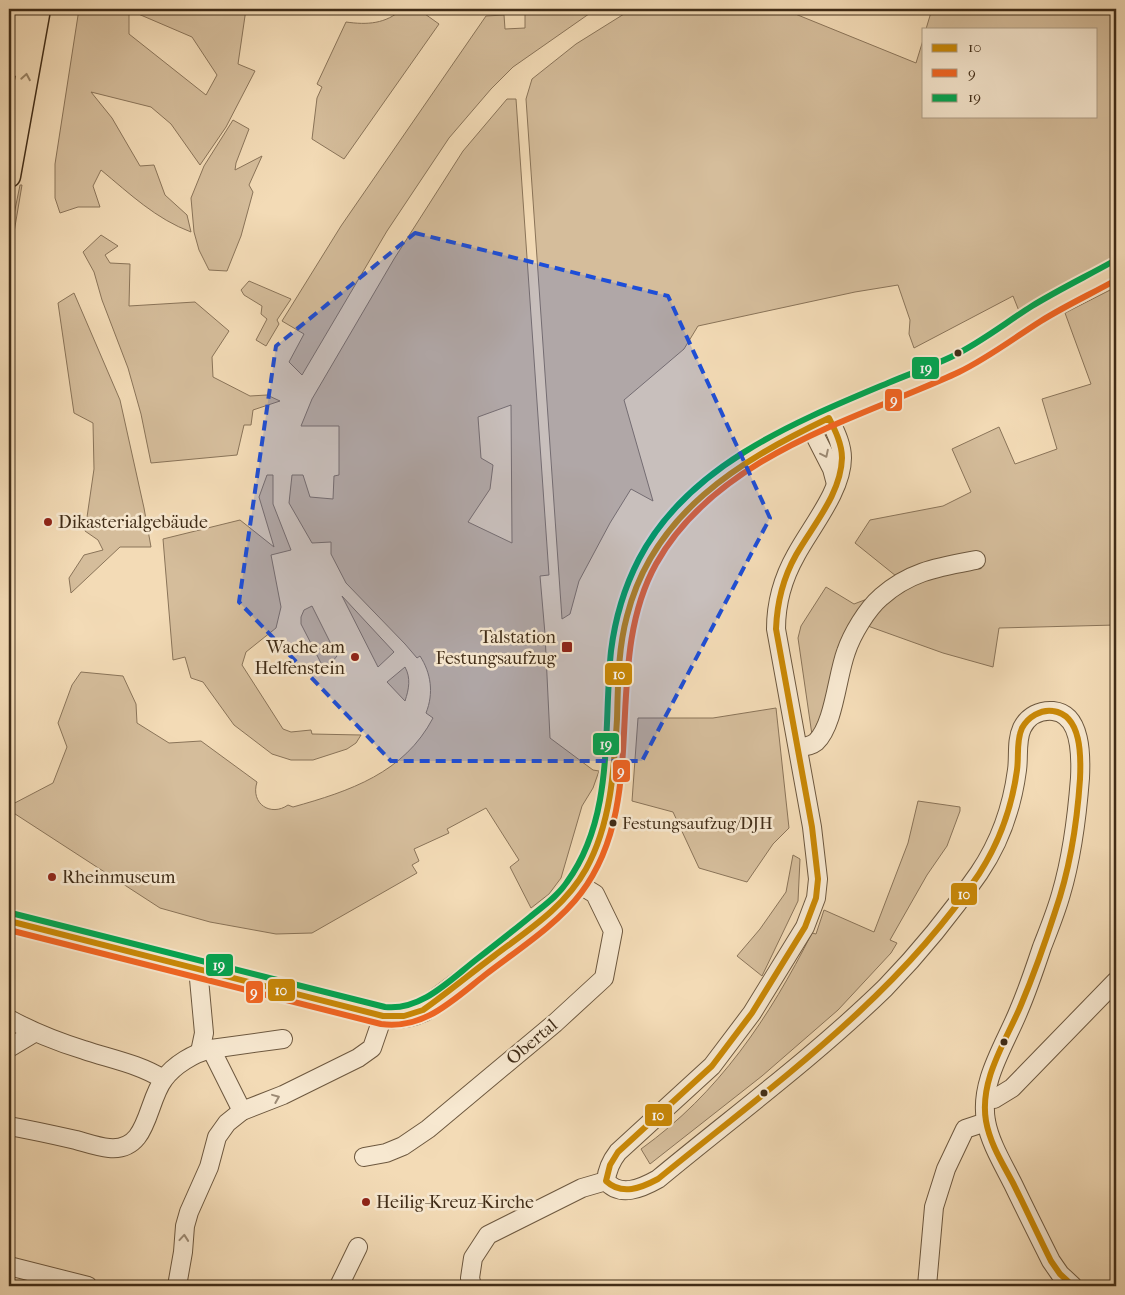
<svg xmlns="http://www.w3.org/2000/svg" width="1125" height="1295" viewBox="0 0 1125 1295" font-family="'IM FELL French Canon',serif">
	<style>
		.green { fill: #d5bd9b; stroke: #8a7459; fill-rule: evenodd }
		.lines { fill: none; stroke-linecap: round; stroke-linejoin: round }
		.minor-casing { stroke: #6d583f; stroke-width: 20 }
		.major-casing { stroke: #402c17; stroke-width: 25 }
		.minor { stroke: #f7e8d0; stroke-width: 18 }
		.major { stroke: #f3dbb6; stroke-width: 22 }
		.bus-1-casing { stroke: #f7e8d0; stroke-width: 10 }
		.bus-2-casing { stroke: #f7e8d0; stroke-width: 10 }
		.bus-3-casing { stroke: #f7e8d0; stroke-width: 10 }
		.bus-1 { stroke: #c98806; stroke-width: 6 }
		.bus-2 { stroke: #f26522; stroke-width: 6 }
		.bus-3 { stroke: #00a651; stroke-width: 6 }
		.oneway { stroke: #9a8466 }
		.oneway2 { stroke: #9c8a74 }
		.marked { fill: #1d4ed8; fill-opacity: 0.2; stroke: #1d4ed8; stroke-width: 4; stroke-dasharray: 10 6; stroke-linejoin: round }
		.bus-dot { fill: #402c17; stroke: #f7e8d0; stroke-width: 2 }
		.poi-dot { fill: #8f2418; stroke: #f7e8d0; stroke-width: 2 }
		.labels { text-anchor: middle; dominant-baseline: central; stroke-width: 5; stroke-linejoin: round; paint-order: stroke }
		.bus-label { font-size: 17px; fill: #402c17; stroke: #f7e8d0; text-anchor: start }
		.poi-label { font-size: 18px; fill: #402c17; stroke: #f7e8d0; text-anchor: start }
		.street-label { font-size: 18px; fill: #402c17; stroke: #f7e8d0 }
		.line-badge { stroke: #f7e8d0; stroke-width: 2 }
		.badge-label { font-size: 14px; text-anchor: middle; font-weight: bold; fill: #fff }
	</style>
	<rect width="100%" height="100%" fill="#f3dbb6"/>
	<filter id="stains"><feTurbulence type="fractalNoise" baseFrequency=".004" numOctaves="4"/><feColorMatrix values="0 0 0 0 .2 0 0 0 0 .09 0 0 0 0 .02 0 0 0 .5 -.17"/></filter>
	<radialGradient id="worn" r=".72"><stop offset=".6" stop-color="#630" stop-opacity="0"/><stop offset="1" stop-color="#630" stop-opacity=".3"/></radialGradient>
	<!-- green -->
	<g class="green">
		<path d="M 79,9 L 246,9 L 238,64 L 255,71 L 226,127 L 200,165 L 171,124 L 151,107 L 91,92 L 112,118 L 140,166 L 154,165 L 165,195 L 187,215 L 191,232 C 156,219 130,194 101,170 L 93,186 L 100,207 L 78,207 L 60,213 L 55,198 L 55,164 ZM 129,10 L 192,37 L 217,75 L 206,95 L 129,34 Z"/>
		<path d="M 402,9 L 418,9 L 439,24 L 344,159 L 312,139 L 317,98 L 322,87 L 317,84 L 346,22 C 367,25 386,24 402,9 Z"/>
		<polygon points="525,9 596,9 513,67 491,89 449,138 387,231 302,375 289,362 304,334 282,321 341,226 486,16 504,15 505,29 525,28"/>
		<polygon points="632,9 783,9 916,63 924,37 924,116 1096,116 1096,29 926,29 932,9 1116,9 1116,256 1019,311 1013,296 914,348 909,334 910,320 898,285 855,292 698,326 684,349 624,400 653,501 631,489 610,523 579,581 570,614 562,619 526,99 532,79 576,44"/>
		<path d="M 507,99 L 516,99 L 549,575 L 540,576 L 545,634 L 550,738 L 593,770 L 599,771 L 593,788 L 582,806 L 561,878 L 549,894 L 531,908 L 510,867 L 519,860 L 486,808 L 447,829 L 449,833 L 414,849 L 419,861 L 412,865 L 417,873 L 312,933 L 276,934 L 210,922 L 160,908 L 9,810 L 9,806 L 53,783 L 67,747 L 58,723 L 72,685 L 81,672 L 123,676 L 136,704 L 137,723 L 169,743 L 201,741 L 257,782 C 250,804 271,817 288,805 L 293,807 C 350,791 404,773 433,718 L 426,713 C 434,693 431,673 420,656 L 417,658 L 405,644 L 346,583 L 331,554 L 331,542 L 312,543 L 289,503 L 292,475 L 303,475 L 310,497 L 333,499 L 334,476 L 339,475 L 339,426 L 301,426 L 312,399 L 394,259 L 463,151 ZM 511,405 L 512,542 L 512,543 L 468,522 L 490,489 L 493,465 L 481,458 L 478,417 Z"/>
		<polygon points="233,120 249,129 236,163 235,170 262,156 249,185 253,192 241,236 227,271 209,270 199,250 194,232 191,198 204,166"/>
		<polygon points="20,185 22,185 9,262 9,239"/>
		<polygon points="101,235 118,246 105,255 110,263 130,264 129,306 195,302 229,331 212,357 213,377 250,396 267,395 280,401 253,410 251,425 244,425 237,455 151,463 141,414 128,368 102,300 94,272 83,252"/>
		<polygon points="249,281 291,299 277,320 279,324 266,346 256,340 267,319 261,314 262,306 244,295 241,290"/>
		<polygon points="1116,287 1116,625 999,628 993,667 943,653 865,625 896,576 855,543 870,520 943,506 971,492 952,449 999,427 1015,464 1057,449 1042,399 1091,384 1065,313"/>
		<polygon points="74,293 120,400 144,508 151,547 120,547 71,593 69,578 84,555 103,550 98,540 85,531 94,469 93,423 74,413 58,303"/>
		<polygon points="267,475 273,475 273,504 291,550 271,555 281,607 276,628 246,652 242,665 283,729 291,732 311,730 312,734 361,735 356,743 347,749 313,760 291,760 272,754 234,725 203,682 191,678 185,657 173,660 163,539 240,520 274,547 259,497"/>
		<polygon points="826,587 854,604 875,596 812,735 798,638 801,626"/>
		<polygon points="342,596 394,652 378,667"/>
		<polygon points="312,606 337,656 326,669 322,665 301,624 301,617 304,610"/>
		<path d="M 405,667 C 411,678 409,689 405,701 L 387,682 Z"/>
		<polygon points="776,708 789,828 773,844 747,882 699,868 673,812 632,801 638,718 713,718"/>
		<path d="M 918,801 L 960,807 L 960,811 L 947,846 L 927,875 L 890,940 L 897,943 L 891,953 L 838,1010 L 762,1076 L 650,1164 L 641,1149 C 719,1093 769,1018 812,933 L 816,934 L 824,910 L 874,932 L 908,843 Z"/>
		<polygon points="793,855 800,859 798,901 762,976 737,956 760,929 786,892"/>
	</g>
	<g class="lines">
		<!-- minor casing -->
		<g class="minor-casing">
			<g id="minor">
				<path d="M 829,418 C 835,431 842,444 842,458 C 842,490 811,527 796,555 C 783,578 776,603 776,629 L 812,827 L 818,879 L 816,898 L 805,927 L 752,1013 L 712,1066 L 618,1152 C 611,1161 607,1169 606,1181 C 620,1198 642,1188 658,1179 C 734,1116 814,1057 885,988 C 919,953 951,914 979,873 C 1000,842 1012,808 1017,770 C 1019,757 1016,741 1022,728 C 1028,716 1040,710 1053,711 C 1082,714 1081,757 1080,778 C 1077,817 1072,857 1061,894 C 1056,912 1049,929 1042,947 C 1035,968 1028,989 1019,1010 C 1005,1045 979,1082 986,1121 C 990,1143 1003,1164 1013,1184 C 1025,1209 1038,1235 1051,1261 L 1060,1274 L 1073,1286"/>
				<polyline points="810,426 832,469 836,484"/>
				<path d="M 798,747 C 805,747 811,746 816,742 C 834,725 837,676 846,652 C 852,634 867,609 881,597 C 910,571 939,567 976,560"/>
				<polyline points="198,968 204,1033 200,1052"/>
				<path d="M 9,1019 C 33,1032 58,1042 84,1050 C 111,1059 139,1064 163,1079"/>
				<polyline points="9,1048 34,1033"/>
				<polyline points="211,1049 242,1111"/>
				<polyline points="986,1099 994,1099 1012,1088 1116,981"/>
				<path d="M 9,1126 C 31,1130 54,1135 76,1140 C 87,1143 98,1147 109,1148 C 149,1152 146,1102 164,1079 C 174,1065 194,1053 211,1049 L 283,1039"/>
				<polyline points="364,1157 386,1153 403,1146 428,1129 555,1023 604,978 613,931 595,894 577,883"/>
				<polyline points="9,1266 88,1286"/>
				<polyline points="177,1286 183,1252 185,1226 189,1212 209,1167 217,1137 227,1123 242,1111 283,1095 358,1058 372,1048 383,1016"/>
				<polyline points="339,1286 358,1247"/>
				<polyline points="472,1286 470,1278 473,1258 488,1235 582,1188 606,1181"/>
				<polyline points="927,1286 934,1207 946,1169 965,1129 986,1122"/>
			</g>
		</g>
		<!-- major casing -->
		<g class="major-casing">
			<g id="major">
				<polyline points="9,67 19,9"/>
				<polyline points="9,176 39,9"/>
				<path d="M 9,921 L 383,1016 C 398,1018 410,1016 423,1010 C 459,985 494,957 528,930 C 545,916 563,903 576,885 C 624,815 610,730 620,651 C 625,608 639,569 665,534 C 720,460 812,424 894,390 C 916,381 939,373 960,362 C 988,348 1013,328 1039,312 C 1064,297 1091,284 1116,270"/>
			</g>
		</g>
		<!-- minor -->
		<use href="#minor" class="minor"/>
		<!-- major -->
		<use href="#major" class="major"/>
		<!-- bus-1 casing -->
		<g class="bus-1-casing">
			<path id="bus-1" d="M 9,921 L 383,1016 L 404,1016 L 423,1010 C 447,993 470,974 494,956 C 527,931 565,907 586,869 C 611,824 614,770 617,719 C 618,685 618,649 627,616 C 653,513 739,461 829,418 C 835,430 842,444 842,458 C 841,494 813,525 796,555 C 783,578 777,603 776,629 L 812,827 L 818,879 L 816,898 L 805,927 L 752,1013 L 712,1066 L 618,1152 L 610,1165 L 606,1181 C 622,1196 641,1188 658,1179 C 773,1085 895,999 979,874 C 999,843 1012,807 1017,770 C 1019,756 1016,741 1022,728 C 1028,717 1041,709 1053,711 C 1082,715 1081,757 1080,779 C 1077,824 1070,869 1055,912 C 1045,943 1034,974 1021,1005 C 1006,1041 979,1080 986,1121 C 990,1144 1003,1164 1013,1183 C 1026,1209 1038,1235 1051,1261 L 1060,1274 L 1073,1286"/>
		</g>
		<!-- bus-2 casing -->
		<g class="bus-2-casing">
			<path id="bus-2" d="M 9,930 L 381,1024 C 424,1030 453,1000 485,975 C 516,951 558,924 581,893 C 652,799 600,665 656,564 C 705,476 807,435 896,399 C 917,390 938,382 959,372 C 988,358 1014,338 1041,321 C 1065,306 1091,294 1116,280"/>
		</g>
		<!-- bus-3 casing -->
		<g class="bus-3-casing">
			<path id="bus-3" d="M 11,913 L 385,1007 C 421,1011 450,980 477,959 C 495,945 513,931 530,917 C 543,906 558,896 567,882 C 615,816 603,728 611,651 C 615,619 624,588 639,559 C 688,465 795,422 888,383 C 909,374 930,367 951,357 C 980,343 1005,323 1032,306 C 1058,290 1085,277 1112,262"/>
		</g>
		<!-- bus-1 -->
		<use href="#bus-1" class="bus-1"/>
		<!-- bus-2 -->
		<use href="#bus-2" class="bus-2"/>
		<!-- bus-3 -->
		<use href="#bus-3" class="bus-3"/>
	</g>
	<!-- one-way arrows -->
	<defs><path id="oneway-chevron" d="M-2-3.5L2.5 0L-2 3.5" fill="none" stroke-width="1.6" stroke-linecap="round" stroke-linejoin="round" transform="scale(1.25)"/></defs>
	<use class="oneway" href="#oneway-chevron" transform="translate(26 77) rotate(-80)"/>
	<g class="oneway2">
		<use href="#oneway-chevron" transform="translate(825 454) rotate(64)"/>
		<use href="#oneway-chevron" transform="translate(276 1098) rotate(-22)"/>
		<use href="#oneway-chevron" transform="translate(184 1238) rotate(-85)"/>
	</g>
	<!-- marked area -->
	<path class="marked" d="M 415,233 L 668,296 L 770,518 L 642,761 L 391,761 L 239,602 L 276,346 Z"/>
	<!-- markers -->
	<g class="bus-dot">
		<circle cx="958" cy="353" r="4.5"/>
		<circle cx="613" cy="823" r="4.5"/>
		<circle cx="1004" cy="1042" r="4.5"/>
		<circle cx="764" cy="1093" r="4.5"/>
	</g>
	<g class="poi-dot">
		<circle cx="48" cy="522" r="5"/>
		<rect x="561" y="641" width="12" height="12" rx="2.5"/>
		<circle cx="355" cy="657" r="5"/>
		<circle cx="52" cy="877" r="5"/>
		<circle cx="366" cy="1202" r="5"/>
	</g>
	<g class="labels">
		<!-- bus labels -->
		<g class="bus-label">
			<text x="622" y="823">Festungsaufzug/DJH</text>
		</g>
		<!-- poi labels -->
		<g class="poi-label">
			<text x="58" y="522">Dikasterialgebäude</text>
			<text x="556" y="637" text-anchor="end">Talstation<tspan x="556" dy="21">Festungsaufzug</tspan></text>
			<text x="345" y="647" text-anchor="end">Wache am<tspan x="345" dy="21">Helfenstein</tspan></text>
			<text x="62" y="877">Rheinmuseum</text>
			<text x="376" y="1202">Heilig-Kreuz-Kirche</text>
		</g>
		<!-- street labels -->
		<g class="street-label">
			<text transform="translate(532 1042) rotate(-40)">Obertal</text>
		</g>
	</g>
	<g class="line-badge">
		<rect x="911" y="356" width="29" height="24" rx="5" fill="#00a651"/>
		<rect x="884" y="388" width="19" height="24" rx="5" fill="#f26522"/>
		<rect x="604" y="662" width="29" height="24" rx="5" fill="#c98806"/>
		<rect x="592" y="732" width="28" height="24" rx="5" fill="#00a651"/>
		<rect x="612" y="759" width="19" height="24" rx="5" fill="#f26522"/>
		<rect x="950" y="882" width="28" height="24" rx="5" fill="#c98806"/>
		<rect x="205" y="953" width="29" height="24" rx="5" fill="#00a651"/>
		<rect x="267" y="978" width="29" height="24" rx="5" fill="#c98806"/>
		<rect x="245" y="980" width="19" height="24" rx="5" fill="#f26522"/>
		<rect x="644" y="1103" width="29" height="24" rx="5" fill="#c98806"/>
	</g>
	<g class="badge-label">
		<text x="926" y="373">19</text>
		<text x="894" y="405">9</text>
		<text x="619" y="679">10</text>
		<text x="606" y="749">19</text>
		<text x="621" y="776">9</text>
		<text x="964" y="899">10</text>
		<text x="219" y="970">19</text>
		<text x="281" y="995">10</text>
		<text x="254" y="997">9</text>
		<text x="658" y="1120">10</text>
	</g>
	<!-- margin -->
	<rect width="1125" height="1295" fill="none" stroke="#f3dbb6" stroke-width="30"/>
	<rect x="10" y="10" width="1105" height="1275" fill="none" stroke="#402c17" stroke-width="2.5"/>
	<rect x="15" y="15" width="1095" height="1265" fill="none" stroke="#402c17"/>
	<!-- legend -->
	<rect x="922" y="28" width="175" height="90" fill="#f7e8d0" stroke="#ae9d86"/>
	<rect x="932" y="44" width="25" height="8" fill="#c98806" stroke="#ae9d86"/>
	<text x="968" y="52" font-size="15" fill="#402c17">10</text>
	<rect x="932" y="69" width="25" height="8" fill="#f26522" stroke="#ae9d86"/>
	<text x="968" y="78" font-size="15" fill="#402c17">9</text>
	<rect x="932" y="94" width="25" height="8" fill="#00a651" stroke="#ae9d86"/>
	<text x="968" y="102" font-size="15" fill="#402c17">19</text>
	<rect width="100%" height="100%" filter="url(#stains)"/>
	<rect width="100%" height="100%" fill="url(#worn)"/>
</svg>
